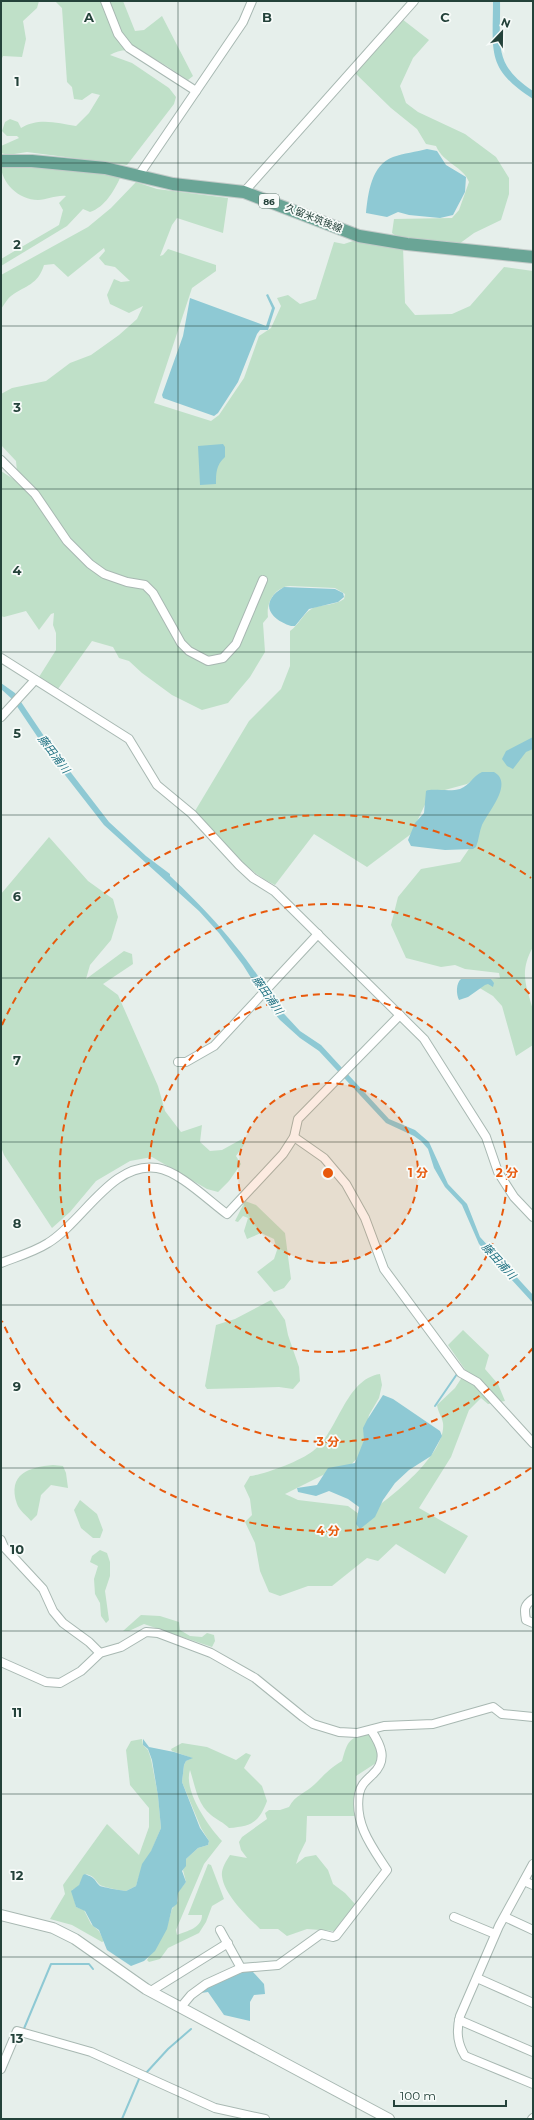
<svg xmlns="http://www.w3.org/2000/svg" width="534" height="2120" viewBox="0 0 534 2120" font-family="Montserrat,'Noto Sans JP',sans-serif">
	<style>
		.green { fill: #bfe0c8 }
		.water { fill: #8ec9d4 }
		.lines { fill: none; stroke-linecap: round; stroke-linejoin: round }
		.stream { stroke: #8ec9d4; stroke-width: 2 }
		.minor-casing { stroke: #a8b8b2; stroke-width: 10 }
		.tertiary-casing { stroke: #a8b8b2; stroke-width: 12 }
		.primary-casing { stroke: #c2cac8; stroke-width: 14 }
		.minor { stroke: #fff; stroke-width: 8 }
		.tertiary { stroke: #fff; stroke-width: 10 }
		.primary { stroke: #6aa596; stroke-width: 12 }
		.grid { fill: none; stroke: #24423a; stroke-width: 1; stroke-opacity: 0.55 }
		.ring { fill: none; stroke: #e8590c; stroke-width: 2; stroke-dasharray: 7 5 }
		.labels { text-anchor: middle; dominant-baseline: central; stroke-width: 3.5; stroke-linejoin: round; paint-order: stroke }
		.shield { fill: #f7fbf9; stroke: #637a73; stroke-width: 1 }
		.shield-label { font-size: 9px; font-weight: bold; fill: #24423a }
		.street-label { font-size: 10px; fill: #24423a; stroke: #f7fbf9 }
		.water-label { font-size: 11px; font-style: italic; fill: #1c6f80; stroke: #f7fbf9 }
		.grid-label { font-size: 13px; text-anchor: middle; font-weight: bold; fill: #24423a; stroke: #f7fbf9; stroke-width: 3.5; stroke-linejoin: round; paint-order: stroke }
		.centre { fill: #e8590c; stroke: #f7fbf9; stroke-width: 2 }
		.ring-label { font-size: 12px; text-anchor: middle; font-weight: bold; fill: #e8590c; stroke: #f7fbf9; stroke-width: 3.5; stroke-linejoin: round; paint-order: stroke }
	</style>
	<rect width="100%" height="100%" fill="#e6efeb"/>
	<!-- green -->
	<g class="green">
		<polygon points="1,1 39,1 37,8 23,21 26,39 22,57 3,56 1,60"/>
		<path d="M 55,1 L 123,1 L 135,31 L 144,30 L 162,16 L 193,76 L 188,80 C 167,67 134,39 110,55 L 132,63 L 169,88 L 176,97 L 174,104 L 127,165 L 27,152 L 8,155 L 1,153 L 1,146 L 19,138 L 17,136 L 7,136 L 2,131 L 5,122 L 10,119 L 18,122 L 21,128 C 38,117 58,123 76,126 L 89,113 L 100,95 L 92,93 L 82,100 L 74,99 L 72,87 L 67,82 L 62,8 Z"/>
		<path d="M 402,19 L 429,40 L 413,58 L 400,86 L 406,103 L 418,112 L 465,134 L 496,157 L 509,178 L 509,194 L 501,220 L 474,233 L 459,244 L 402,240 L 392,233 L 394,219 L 452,218 L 459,210 L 469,182 C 463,166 444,164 436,146 L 426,144 L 417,129 L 391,108 L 355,73 Z"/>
		<path d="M 12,163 L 121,176 C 114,191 105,207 90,212 L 83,209 L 67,226 L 1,266 L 1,259 L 59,225 L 63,210 L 59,203 L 66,196 C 56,195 47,200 38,200 C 19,200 1,183 1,165 Z"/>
		<path d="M 136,182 L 157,189 L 228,198 L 223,233 L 177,218 L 172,225 L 160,256 L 163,255 L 168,249 L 216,265 L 216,271 L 192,288 L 154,403 L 211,421 L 219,415 L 244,378 L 259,336 L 271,328 L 281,306 L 277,298 L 288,295 L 300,304 L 316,299 L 334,242 L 344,244 L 353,241 L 403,247 L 405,303 L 415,315 L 452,314 L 470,306 L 504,267 L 533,271 L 533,947 C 519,972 526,985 533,1010 C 534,1020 533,1035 533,1045 L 516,1056 L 502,1006 L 493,996 L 478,987 L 486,980 L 500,978 L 499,973 L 465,969 L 455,965 L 441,967 L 406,958 L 391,925 L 398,897 L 421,869 L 460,862 L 473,843 L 484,772 L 467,784 L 430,794 L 411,834 L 367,867 L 314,834 L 275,885 C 237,866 224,840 195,811 L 249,721 L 281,689 L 290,666 L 290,631 C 299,625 303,613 313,608 C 323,604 334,606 344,599 L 345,594 L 335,588 L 290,586 C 275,587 266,602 268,617 L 263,623 L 265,652 L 250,677 L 228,703 L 202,710 L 172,695 L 142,673 L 129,661 L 119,658 L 113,647 L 92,641 L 58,689 L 39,677 L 56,650 L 56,633 L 53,625 L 54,613 L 51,614 L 39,630 L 26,611 L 4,617 L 1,616 L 1,471 L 18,482 L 16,461 L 1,445 L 1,394 L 12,388 L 46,381 L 70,363 L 91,355 L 119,335 L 137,319 L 143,306 L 129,313 L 110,304 L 107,295 L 114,279 L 121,282 L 130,281 L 115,267 L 105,265 L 99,258 L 105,251 L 104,248 L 68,277 L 54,264 L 44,265 C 38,285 26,285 11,296 C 7,299 4,305 1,309 L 1,275 L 88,227 L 111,208 Z"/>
		<polygon points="49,837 88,881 113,899 118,917 111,940 90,965 86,979 124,951 132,954 133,964 103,984 118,995 158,1086 165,1111 181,1132 202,1125 200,1142 210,1151 222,1150 242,1139 245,1143 236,1156 241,1164 229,1181 218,1192 207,1189 152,1157 130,1161 96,1181 70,1212 52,1228 4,1155 1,1147 1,894"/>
		<polygon points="245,1201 256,1205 285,1233 291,1279 284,1288 274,1292 257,1272 274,1259 277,1250 274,1239 261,1233 247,1239 244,1231 248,1218 243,1216 238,1222 235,1221"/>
		<polygon points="271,1300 285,1320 288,1335 299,1367 300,1381 293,1389 279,1387 207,1389 205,1386 216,1325 235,1319"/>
		<path d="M 463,1330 L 489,1355 L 485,1369 L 498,1384 L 505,1401 L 488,1404 L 481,1398 L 469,1410 L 451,1457 L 419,1508 L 468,1536 L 445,1574 L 396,1544 L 378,1561 L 367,1558 L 332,1586 L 308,1586 L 280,1596 L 269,1592 L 260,1571 L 255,1543 L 245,1522 L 252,1515 L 250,1499 L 244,1486 L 250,1476 C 266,1474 300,1461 313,1451 C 338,1433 345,1379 380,1374 L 382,1385 L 379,1398 L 369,1415 L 361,1454 L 348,1468 L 333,1470 L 285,1494 L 298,1500 L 348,1506 L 363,1517 C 387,1501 447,1455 443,1423 C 442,1417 438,1412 437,1405 L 455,1388 L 466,1371 L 448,1345 Z"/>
		<path d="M 53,1465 L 63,1466 L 66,1473 L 68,1488 L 51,1485 L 41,1495 L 37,1515 L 31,1521 C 27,1516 19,1510 17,1504 C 7,1474 29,1467 53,1465 Z"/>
		<polygon points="80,1500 97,1514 103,1530 100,1538 93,1538 81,1528 74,1510"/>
		<polygon points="100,1550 107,1553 110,1562 110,1576 105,1591 109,1620 106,1623 101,1616 100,1603 95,1594 94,1579 98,1566 90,1562 92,1556"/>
		<polygon points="141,1615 160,1616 179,1622 180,1630 190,1636 202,1637 207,1633 214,1635 215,1641 212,1647 144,1624 129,1631 123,1631"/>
		<path d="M 371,1734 L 379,1746 L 376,1763 L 356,1776 L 356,1816 L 307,1816 L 306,1841 L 299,1855 L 296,1864 L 305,1857 L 316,1855 L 328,1870 L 333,1884 L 345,1893 L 355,1904 L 334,1931 L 307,1929 L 287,1936 L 278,1929 L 260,1929 C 247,1916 224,1895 222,1876 C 221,1869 226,1861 230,1855 L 247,1858 L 241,1850 L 239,1842 L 242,1837 L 267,1819 L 265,1813 L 269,1810 L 280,1810 L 289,1807 C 295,1795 306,1793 315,1784 C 324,1775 330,1768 342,1761 C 348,1741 348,1737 371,1734 Z"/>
		<path d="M 142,1739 L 143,1745 L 148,1750 L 151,1759 L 158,1795 L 161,1828 L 151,1852 L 143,1864 L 136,1886 L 126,1891 C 122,1891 103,1887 100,1885 C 94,1879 95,1876 85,1874 L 78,1887 L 72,1890 L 76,1907 L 84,1910 L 91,1924 L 99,1931 L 104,1941 L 102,1942 L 72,1925 L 50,1919 L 65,1894 L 63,1885 L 107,1824 L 139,1855 L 149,1827 L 149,1808 L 130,1785 L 126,1750 L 131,1741 Z"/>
		<path d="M 182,1743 L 207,1747 L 236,1760 L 246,1753 L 251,1755 L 244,1768 L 262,1786 L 267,1801 C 259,1823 251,1826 229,1828 C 223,1822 217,1820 211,1815 C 197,1804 195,1785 190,1770 C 183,1791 209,1827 222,1841 L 204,1864 L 176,1930 L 177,1935 C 187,1931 202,1928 202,1915 L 188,1915 L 208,1864 L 211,1865 L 224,1899 L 212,1906 L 206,1922 L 199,1933 L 168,1948 L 160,1959 L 149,1962 L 147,1960 L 166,1929 L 172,1909 L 178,1901 L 178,1892 L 186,1882 L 183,1870 L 186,1864 L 186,1859 L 198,1848 L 208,1845 L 209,1841 L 201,1828 L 182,1782 L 184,1765 L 186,1761 L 192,1758 L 172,1751 L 171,1749 Z"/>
	</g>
	<!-- water -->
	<g class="water">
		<path d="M 493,1 L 500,1 C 501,44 492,64 533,91 L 533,99 C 486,69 493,52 493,1 Z"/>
		<path d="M 427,149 L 437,151 L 446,165 L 466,177 L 465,192 L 453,215 L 440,218 L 409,215 L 398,212 L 387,217 L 366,213 C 368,194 371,165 393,157 C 404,153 416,152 427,149 Z"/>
		<polygon points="268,294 275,308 268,330 260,330 257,334 238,382 218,413 214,416 163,398 162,395 183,336 190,298 266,326 272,308 266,295"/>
		<path d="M 223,444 L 225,447 L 225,457 C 216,465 216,473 216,484 L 200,485 L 198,446 Z"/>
		<path d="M 284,587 L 335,589 L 343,593 L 344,597 L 338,602 L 309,609 L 295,626 L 291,626 C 267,618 260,601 284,587 Z"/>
		<path d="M 1,683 L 15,693 L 52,748 L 109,822 L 146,856 L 170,874 L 170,876 C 205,909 231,937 258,976 L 260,976 L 276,1001 L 274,1003 L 300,1031 L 321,1045 L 389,1119 L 415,1130 L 429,1142 L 448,1184 L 467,1204 L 480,1237 L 533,1295 L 533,1303 L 479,1244 L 462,1205 L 445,1187 L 434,1168 L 428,1149 L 421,1141 L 414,1136 L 386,1123 L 319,1051 L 300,1038 L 280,1020 L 270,1008 L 243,965 L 219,933 L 199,911 L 104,825 L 51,757 L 12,699 L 1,689 Z"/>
		<polygon points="533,737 533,749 526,752 513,769 507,766 502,759 506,751"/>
		<path d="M 482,772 L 494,772 C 514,783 488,812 482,825 C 479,832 479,840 476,847 L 473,849 L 445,850 L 411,846 L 408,840 L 415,823 L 424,813 L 426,791 C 431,788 450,792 460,789 C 470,785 473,776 482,772 Z"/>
		<path d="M 461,979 L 491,979 L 494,983 L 493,987 L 488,984 L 485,985 L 468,997 L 459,1000 C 456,994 456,983 461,979 Z"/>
		<polygon points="383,1395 393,1399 440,1431 442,1436 431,1456 409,1470 395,1483 383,1500 375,1517 360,1529 356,1524 359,1507 348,1499 329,1491 316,1496 298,1492 297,1488 317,1485 328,1468 355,1463 364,1440 363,1428 367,1420"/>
		<path d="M 143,1739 L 149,1747 L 174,1752 L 193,1758 L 186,1761 L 184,1765 L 182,1782 L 200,1828 L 209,1841 L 208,1845 L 198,1848 L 186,1859 L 186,1866 L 182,1871 L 186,1882 L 178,1893 L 177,1904 L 172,1908 L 167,1929 L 155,1951 L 144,1961 L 131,1966 L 107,1950 L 99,1930 L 93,1926 L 85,1911 L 76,1907 L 71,1891 L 79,1885 L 83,1875 L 85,1874 C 97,1879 93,1879 100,1886 C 102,1887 123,1891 126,1891 L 136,1886 L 142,1864 L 151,1851 L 161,1828 L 158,1796 L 152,1760 L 148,1749 L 143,1745 Z"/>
		<polygon points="241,1972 253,1972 264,1984 265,1994 254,1995 250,2002 250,2021 224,2015 208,1992 201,1993 207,1987"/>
	</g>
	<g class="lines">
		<!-- stream -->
		<g class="stream">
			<polyline points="435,1406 457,1374"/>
			<polyline points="23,2031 51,1964 89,1964 93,1969"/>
			<polyline points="146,2073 168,2049 191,2029"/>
			<polyline points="122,2119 139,2079"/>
		</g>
		<!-- minor casing -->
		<g class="minor-casing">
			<g id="minor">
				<polyline points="105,1 118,34 129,48 196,91"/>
				<polyline points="139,175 243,22 252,1"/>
				<polyline points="244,192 414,1"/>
				<polyline points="1,460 35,494 67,541 90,564 104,574 127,582 145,585 153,593 181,643 189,651 208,661 223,658 236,644 263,580"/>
				<polyline points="1,658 129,739 157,785 192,814 239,865 253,878 274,891 424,1039 486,1137 498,1172 514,1197 533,1217"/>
				<polyline points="1,717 35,680"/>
				<polyline points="178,1062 186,1062 214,1046 318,934"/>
				<polyline points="294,1137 324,1158 346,1184 365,1218 384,1269 461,1373 477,1382 533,1443"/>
				<path d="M 1,1263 C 16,1257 34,1252 48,1243 C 83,1222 112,1161 157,1168 C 179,1171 209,1201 227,1214 L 283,1154 L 294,1137 L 298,1119 L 400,1015"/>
				<polyline points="1,1540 4,1547 43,1589 53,1611 63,1623 89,1642 100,1653"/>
				<path d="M 533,1599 C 524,1605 524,1609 526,1620 L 533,1623"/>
				<polyline points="1,1662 46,1682 60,1683 81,1671 100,1653 121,1647 146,1632 158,1633 211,1653 255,1678 303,1717 313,1724 339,1732 357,1733 384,1726 433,1724 493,1707 502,1714 533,1717"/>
				<path d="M 533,1864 L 499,1926 L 460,2016 C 456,2031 457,2043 465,2056 L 533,2084"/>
				<polyline points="524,1881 533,1885"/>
				<polyline points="454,1917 495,1934"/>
				<polyline points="505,1917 533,1930"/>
				<polyline points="220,1930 241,1968"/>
				<polyline points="477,1978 533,2003"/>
				<polyline points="151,1991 228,1943"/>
				<path d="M 181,2007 L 191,1995 L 206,1984 L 241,1968 L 278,1965 L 321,1934 L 333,1937 L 336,1936 L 387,1870 C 372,1847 354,1824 359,1794 C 361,1784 366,1781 373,1774 C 388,1760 381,1745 371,1730"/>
				<polyline points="459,2020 533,2052"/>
				<polyline points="1,2069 17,2031 91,2052 215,2108 265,2119"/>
				<polyline points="532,2119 533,2118"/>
			</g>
		</g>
		<!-- tertiary casing -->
		<g class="tertiary-casing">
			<polyline id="tertiary" points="1,1915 53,1928 75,1939 146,1989 389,2119"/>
		</g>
		<!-- primary casing -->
		<g class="primary-casing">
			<polyline id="primary" points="1,161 32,161 105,168 173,184 244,192 359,236 407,244 533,257"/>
		</g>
		<!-- minor -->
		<use href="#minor" class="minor"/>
		<!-- tertiary -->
		<use href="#tertiary" class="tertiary"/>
		<!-- primary -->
		<use href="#primary" class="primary"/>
	</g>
	<!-- grid -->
	<path class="grid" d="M 178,1 L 178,2119M 356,1 L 356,2119M 1,163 L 533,163M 1,326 L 533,326M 1,489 L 533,489M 1,652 L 533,652M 1,815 L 533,815M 1,978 L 533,978M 1,1142 L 533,1142M 1,1305 L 533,1305M 1,1468 L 533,1468M 1,1631 L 533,1631M 1,1794 L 533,1794M 1,1957 L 533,1957"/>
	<!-- distance rings -->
	<circle cx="328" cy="1173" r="90" fill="#e8590c" fill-opacity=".12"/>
	<g class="ring">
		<circle cx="328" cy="1173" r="90"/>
		<circle cx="328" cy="1173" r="179"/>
		<path d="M533 1348A269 269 0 1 1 533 998"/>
		<path d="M531 1468A358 358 0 0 1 2 1321M2 1025A358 358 0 0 1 531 878"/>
	</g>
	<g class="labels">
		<!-- shield labels -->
		<rect class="shield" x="259" y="194" width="20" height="14" rx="3"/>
		<g class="shield-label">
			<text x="269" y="201">86</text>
		</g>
		<!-- street labels -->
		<g class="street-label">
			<text transform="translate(314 218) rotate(22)">久留米筑後線</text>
		</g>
		<!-- water labels -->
		<g class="water-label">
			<text transform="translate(54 754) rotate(53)">藤田浦川</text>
			<text transform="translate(268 995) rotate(55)">藤田浦川</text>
			<text transform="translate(499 1261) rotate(48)">藤田浦川</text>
		</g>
	</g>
	<g class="grid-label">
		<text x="89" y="22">A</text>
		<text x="267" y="22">B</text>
		<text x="445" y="22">C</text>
		<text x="17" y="86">1</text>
		<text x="17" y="249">2</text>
		<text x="17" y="412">3</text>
		<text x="17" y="575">4</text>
		<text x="17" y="738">5</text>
		<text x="17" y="901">6</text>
		<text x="17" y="1065">7</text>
		<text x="17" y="1228">8</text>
		<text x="17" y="1391">9</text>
		<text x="17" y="1554">10</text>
		<text x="17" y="1717">11</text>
		<text x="17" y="1880">12</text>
		<text x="17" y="2043">13</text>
	</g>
	<circle cx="328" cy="1173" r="6" class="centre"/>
	<g class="ring-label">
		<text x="418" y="1177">1 分</text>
		<text x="507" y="1177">2 分</text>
		<text x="328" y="1446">3 分</text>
		<text x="328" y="1535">4 分</text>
	</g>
	<!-- border -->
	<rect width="534" height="2120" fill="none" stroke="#24423a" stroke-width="4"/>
	<!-- north arrow -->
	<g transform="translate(502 32) rotate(22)" stroke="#f7fbf9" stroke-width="3" paint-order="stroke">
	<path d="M0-3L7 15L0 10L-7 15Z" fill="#24423a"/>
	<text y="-6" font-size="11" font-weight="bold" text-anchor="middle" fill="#24423a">N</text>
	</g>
	<!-- scale -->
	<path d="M394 2100v6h112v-6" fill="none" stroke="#24423a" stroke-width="2"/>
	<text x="400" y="2100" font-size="12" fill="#24423a" stroke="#f7fbf9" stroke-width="3" paint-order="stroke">100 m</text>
</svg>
